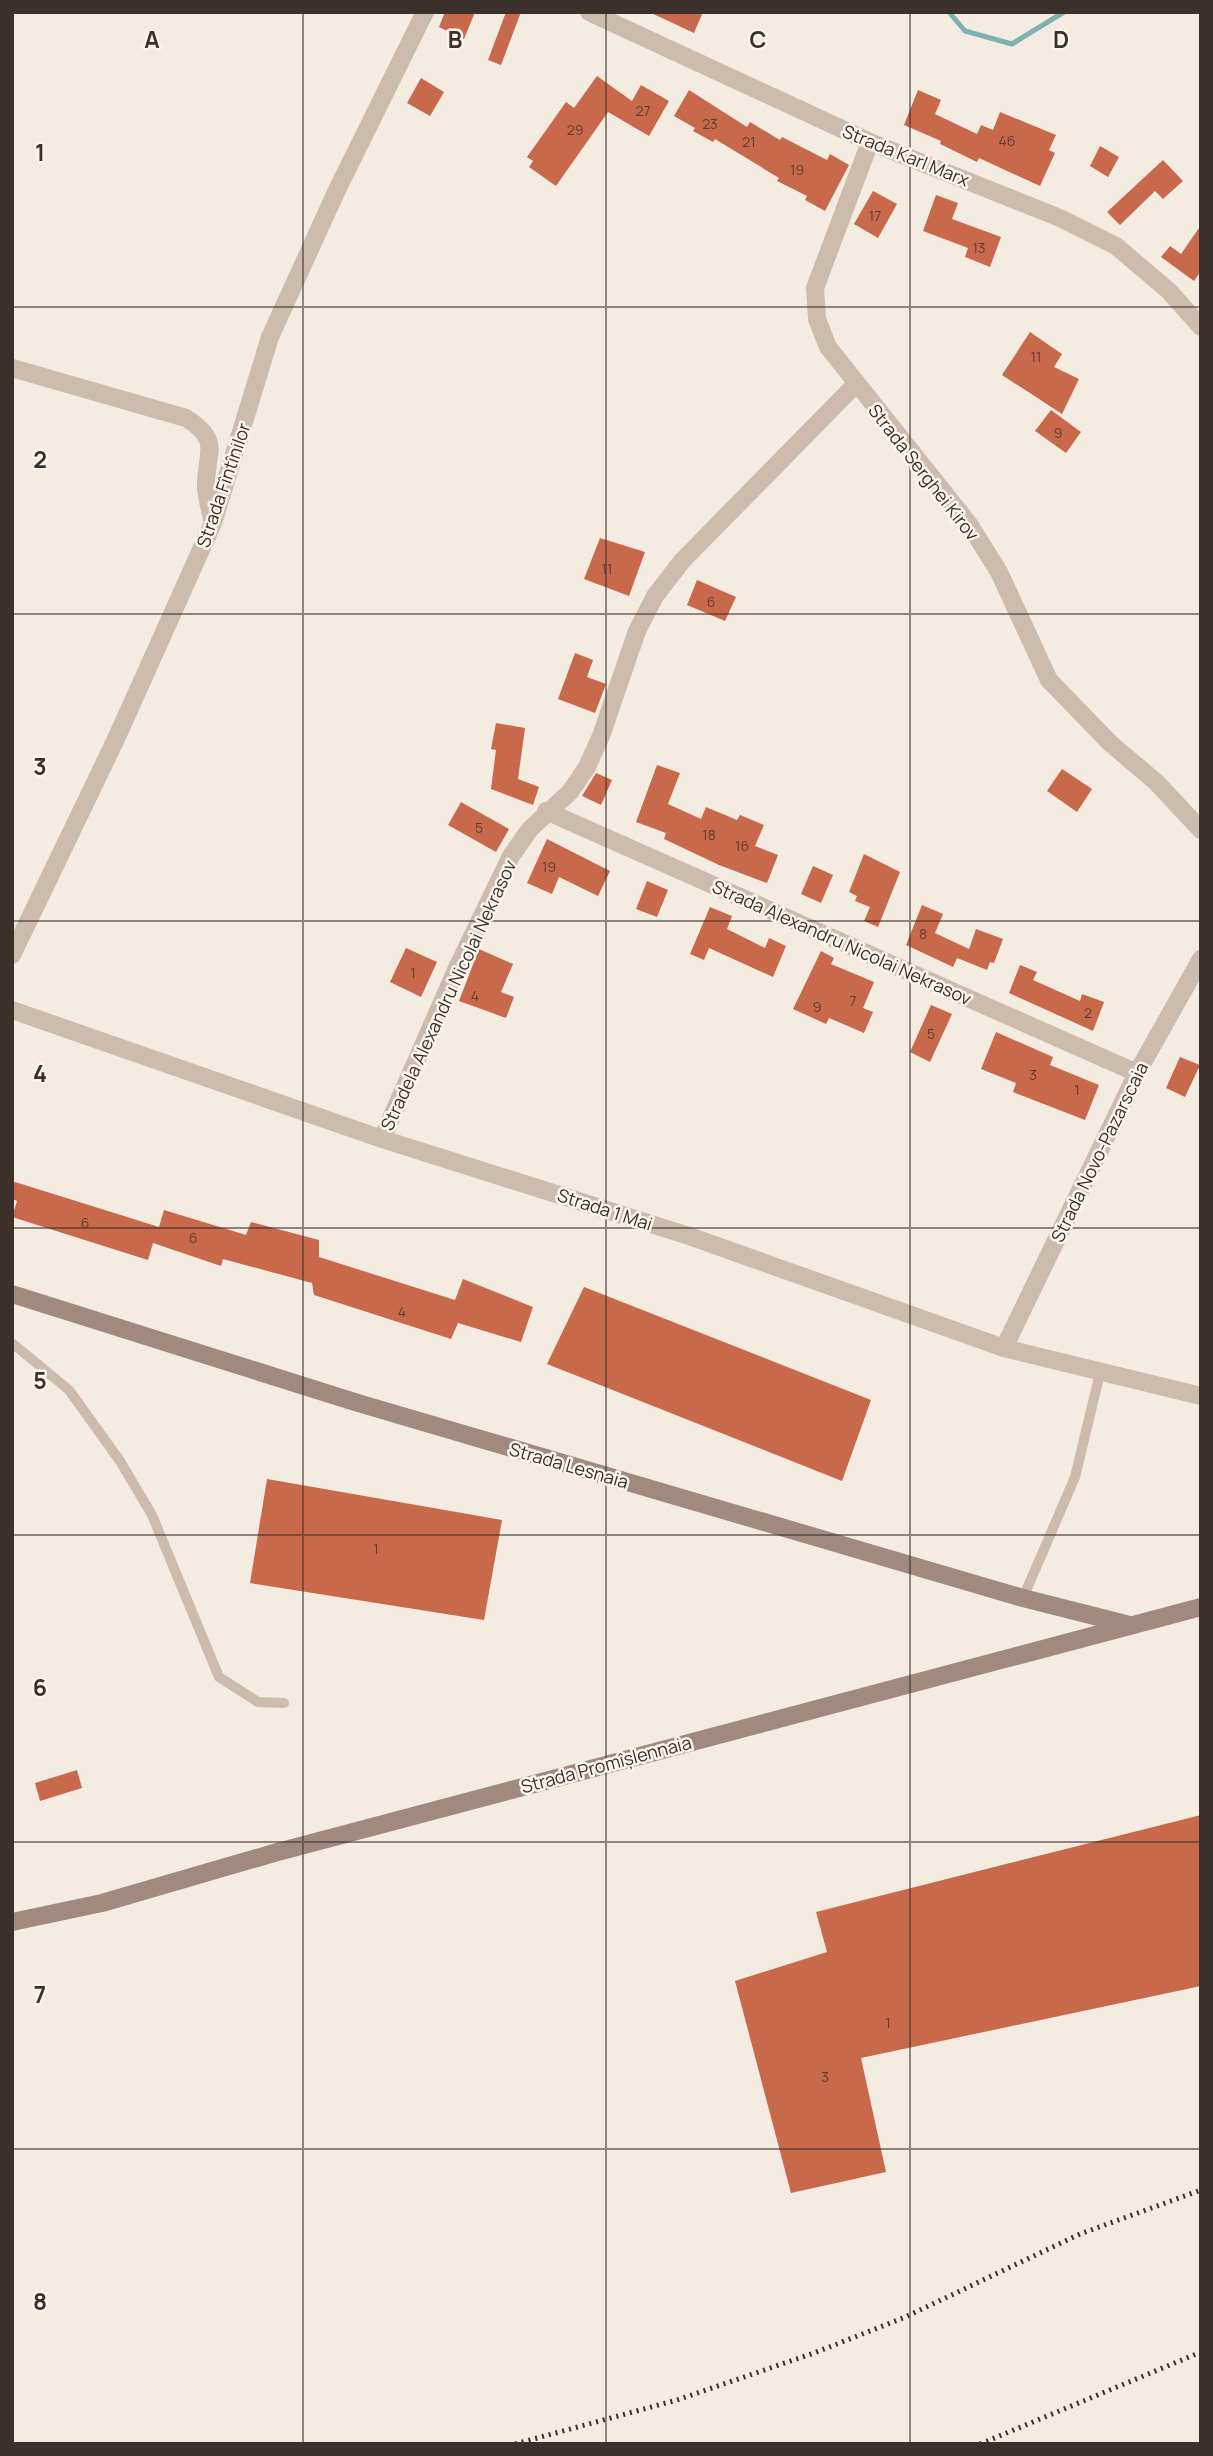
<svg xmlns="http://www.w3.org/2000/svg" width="1213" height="2456" viewBox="0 0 1213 2456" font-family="Manrope,sans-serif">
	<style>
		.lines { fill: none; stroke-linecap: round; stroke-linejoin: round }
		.stream { stroke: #7fb0b2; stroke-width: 5 }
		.building { fill: #c8694b }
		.lane { stroke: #cdbbac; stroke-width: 10 }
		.street { stroke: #cdbbac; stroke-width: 18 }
		.secondary { stroke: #a18a7d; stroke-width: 18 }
		.rail { stroke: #3b302b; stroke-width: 5; stroke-dasharray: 2 5; stroke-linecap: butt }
		.grid { fill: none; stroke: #3b302b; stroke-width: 2; stroke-opacity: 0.55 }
		.labels { text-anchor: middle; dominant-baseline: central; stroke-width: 5; stroke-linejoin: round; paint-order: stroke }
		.number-label { font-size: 14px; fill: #5e3e33 }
		.street-label { font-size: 18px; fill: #3b302b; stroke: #fbf5ee }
		.grid-label { font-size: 23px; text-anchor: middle; font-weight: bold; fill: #3b302b; stroke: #fbf5ee; stroke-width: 5; stroke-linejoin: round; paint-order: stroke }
	</style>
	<rect width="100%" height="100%" fill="#f4ebe1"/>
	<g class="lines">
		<!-- stream -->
		<polyline class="stream" points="949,12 965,31 1012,44 1064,12"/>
	</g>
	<!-- building -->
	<g class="building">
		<polygon points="445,12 475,12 464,39 439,27"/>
		<polygon points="506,12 521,12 501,65 488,60"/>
		<polygon points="649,12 703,12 694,33"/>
		<polygon points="597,76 632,101 641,85 669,101 649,136 608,112 556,186 529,167 533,161 527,157 566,102 574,108"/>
		<polygon points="421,78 444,92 430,116 407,103"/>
		<polygon points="689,90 747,127 750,122 780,140 782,137 827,160 830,154 849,165 825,211 805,200 807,196 777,181 779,178 715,139 713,142 693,131 695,128 674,116"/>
		<polygon points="918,90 941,100 935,114 977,134 981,125 993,130 1000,112 1056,135 1049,150 1055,153 1040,186 979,158 977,162 940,144 941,141 904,125"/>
		<polygon points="1100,146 1119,157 1108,177 1090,166"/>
		<polygon points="1163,160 1183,181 1163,199 1155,191 1120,225 1107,212"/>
		<polygon points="873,191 897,204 878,238 854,224"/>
		<polygon points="936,195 958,203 952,219 1001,237 990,267 965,257 968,248 923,231"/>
		<polygon points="1201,225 1201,271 1194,281 1161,257 1170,246 1181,254"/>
		<polygon points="1030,332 1062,354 1054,367 1079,379 1062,414 1002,375"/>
		<polygon points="1051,410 1081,432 1066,453 1035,431"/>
		<polygon points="600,538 645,552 629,596 584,579"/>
		<polygon points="697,580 736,597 725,621 687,605"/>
		<polygon points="575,653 593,660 587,677 606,684 595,713 558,699"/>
		<polygon points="496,723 525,728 518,779 539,787 533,805 491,789 496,750 491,749"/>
		<polygon points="657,765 680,773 668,804 701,819 706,807 737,820 740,815 764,825 755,846 778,855 767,883 719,865 664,839 666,833 636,822"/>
		<polygon points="1062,769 1092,789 1077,812 1047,791"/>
		<polygon points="596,773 612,780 601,805 582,796"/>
		<polygon points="461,802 509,829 496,852 448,825"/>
		<polygon points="547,839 610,871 598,896 559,877 552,894 527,883"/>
		<polygon points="864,854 900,872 878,927 864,921 870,907 855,901 857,896 849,892"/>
		<polygon points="813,866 833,875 821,903 801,894"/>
		<polygon points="647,881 668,890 657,917 636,909"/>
		<polygon points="922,905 943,914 935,933 969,949 976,929 1003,939 994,963 990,962 987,970 957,958 953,967 906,945"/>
		<polygon points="710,907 732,916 727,929 765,948 769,938 786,946 773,977 709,948 704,960 690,954"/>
		<polygon points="406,948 437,962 421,997 390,982"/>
		<polygon points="479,949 513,964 501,992 514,997 506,1018 459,1001"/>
		<polygon points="821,951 834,958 831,964 874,982 863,1008 873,1012 864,1033 829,1018 826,1024 793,1009"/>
		<polygon points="1020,965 1037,972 1033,980 1080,1001 1082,994 1104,1002 1093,1031 1009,993"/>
		<polygon points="931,1005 952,1014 930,1062 910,1052"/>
		<polygon points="996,1032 1053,1057 1050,1065 1099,1085 1085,1120 1013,1092 1016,1083 981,1069"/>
		<polygon points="1180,1057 1200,1065 1185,1097 1166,1088"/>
		<polygon points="12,1181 159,1227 164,1210 246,1235 251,1222 319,1240 319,1257 455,1300 463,1279 533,1307 521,1342 458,1323 451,1339 314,1295 312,1283 223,1259 221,1266 153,1243 148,1260 12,1217 17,1201 12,1199"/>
		<polygon points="584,1287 871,1400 842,1481 547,1364"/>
		<polygon points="267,1479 502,1520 484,1620 250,1583"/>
		<polygon points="77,1770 82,1788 40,1801 35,1783"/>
		<polygon points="1201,1815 1201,1986 861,2058 886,2172 791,2193 735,1981 827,1952 816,1912"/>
	</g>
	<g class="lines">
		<!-- lane -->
		<g class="lane">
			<polyline points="12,1343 69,1390 120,1461 152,1515 219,1677 258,1702 284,1703"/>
			<polyline points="1023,1598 1075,1477 1100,1373"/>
		</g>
		<!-- street -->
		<g class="street">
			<polyline points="589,12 870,142 1060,218 1116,246 1169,291 1201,327"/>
			<polyline points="870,142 815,288 817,319 828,347 969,524 999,572 1049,680 1110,743 1156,782 1201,830"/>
			<path d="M 12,368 L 186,418 C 222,441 206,451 206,486 C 206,496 210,509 212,519"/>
			<polyline points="546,811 1137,1073"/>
			<polyline points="12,955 116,739 213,523 270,337 337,190 425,12"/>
			<polyline points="12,1010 382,1139 689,1236 1004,1348 1201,1396"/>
			<polyline points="382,1139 456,970 511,856 530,829 570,792 587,767 601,736 637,631 655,596 682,561 855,385"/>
			<polyline points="1004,1348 1137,1073 1201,959"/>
		</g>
		<!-- secondary -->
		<g class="secondary">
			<polyline points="12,1294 358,1403 1023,1598 1126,1624"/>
			<polyline points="12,1922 102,1903 274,1853 1201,1607"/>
		</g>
		<!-- rail -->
		<g class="rail">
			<polyline points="515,2444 677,2400 814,2353 903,2318 1080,2234 1201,2190"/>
			<polyline points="980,2444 1201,2352"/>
		</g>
	</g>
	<!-- grid -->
	<path class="grid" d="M 303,12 L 303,2444M 606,12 L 606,2444M 910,12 L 910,2444M 12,307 L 1201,307M 12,614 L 1201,614M 12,921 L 1201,921M 12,1228 L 1201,1228M 12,1535 L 1201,1535M 12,1842 L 1201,1842M 12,2149 L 1201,2149"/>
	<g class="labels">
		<!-- number labels -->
		<g class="number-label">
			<text x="643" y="110">27</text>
			<text x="710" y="123">23</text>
			<text x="575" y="129">29</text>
			<text x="1007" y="140">46</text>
			<text x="749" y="141">21</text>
			<text x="797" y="169">19</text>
			<text x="875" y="215">17</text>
			<text x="979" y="247">13</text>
			<text x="1036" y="356">11</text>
			<text x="1058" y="432">9</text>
			<text x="607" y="568">11</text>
			<text x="711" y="601">6</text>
			<text x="479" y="827">5</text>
			<text x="709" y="834">18</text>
			<text x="742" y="845">16</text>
			<text x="549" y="866">19</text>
			<text x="923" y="933">8</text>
			<text x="413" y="972">1</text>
			<text x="475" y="995">4</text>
			<text x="853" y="1000">7</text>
			<text x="817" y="1006">9</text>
			<text x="1088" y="1012">2</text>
			<text x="931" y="1033">5</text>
			<text x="1033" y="1074">3</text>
			<text x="1077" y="1089">1</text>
			<text x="85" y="1222">6</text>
			<text x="193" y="1237">6</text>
			<text x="402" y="1311">4</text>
			<text x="376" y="1548">1</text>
			<text x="888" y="2022">1</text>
			<text x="825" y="2076">3</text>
		</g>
		<!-- street labels -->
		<g class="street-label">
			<text transform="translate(906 155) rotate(22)">Strada Karl Marx</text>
			<text transform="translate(924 472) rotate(52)">Strada Serghei Kirov</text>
			<text transform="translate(223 485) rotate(-71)">Strada Fîntînilor</text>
			<text transform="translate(842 942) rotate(24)">Strada Alexandru Nicolai Nekrasov</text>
			<text transform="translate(448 995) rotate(-65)">Stradela Alexandru Nicolai Nekrasov</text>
			<text transform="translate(1099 1152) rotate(-64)">Strada Novo-Pazarscaia</text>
			<text transform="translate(605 1209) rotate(18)">Strada 1 Mai</text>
			<text transform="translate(569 1465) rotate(16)">Strada Lesnaia</text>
			<text transform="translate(606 1764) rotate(-15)">Strada Promîșlennaia</text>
		</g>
	</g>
	<g class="grid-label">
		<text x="152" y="48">A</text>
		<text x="455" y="48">B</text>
		<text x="758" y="48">C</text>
		<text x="1061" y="48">D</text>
		<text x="40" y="161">1</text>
		<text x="40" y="468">2</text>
		<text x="40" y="775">3</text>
		<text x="40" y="1082">4</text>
		<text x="40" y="1389">5</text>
		<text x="40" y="1696">6</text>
		<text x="40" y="2003">7</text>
		<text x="40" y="2310">8</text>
	</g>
	<!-- border -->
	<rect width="1213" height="2456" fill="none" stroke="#3b302b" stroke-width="28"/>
</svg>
